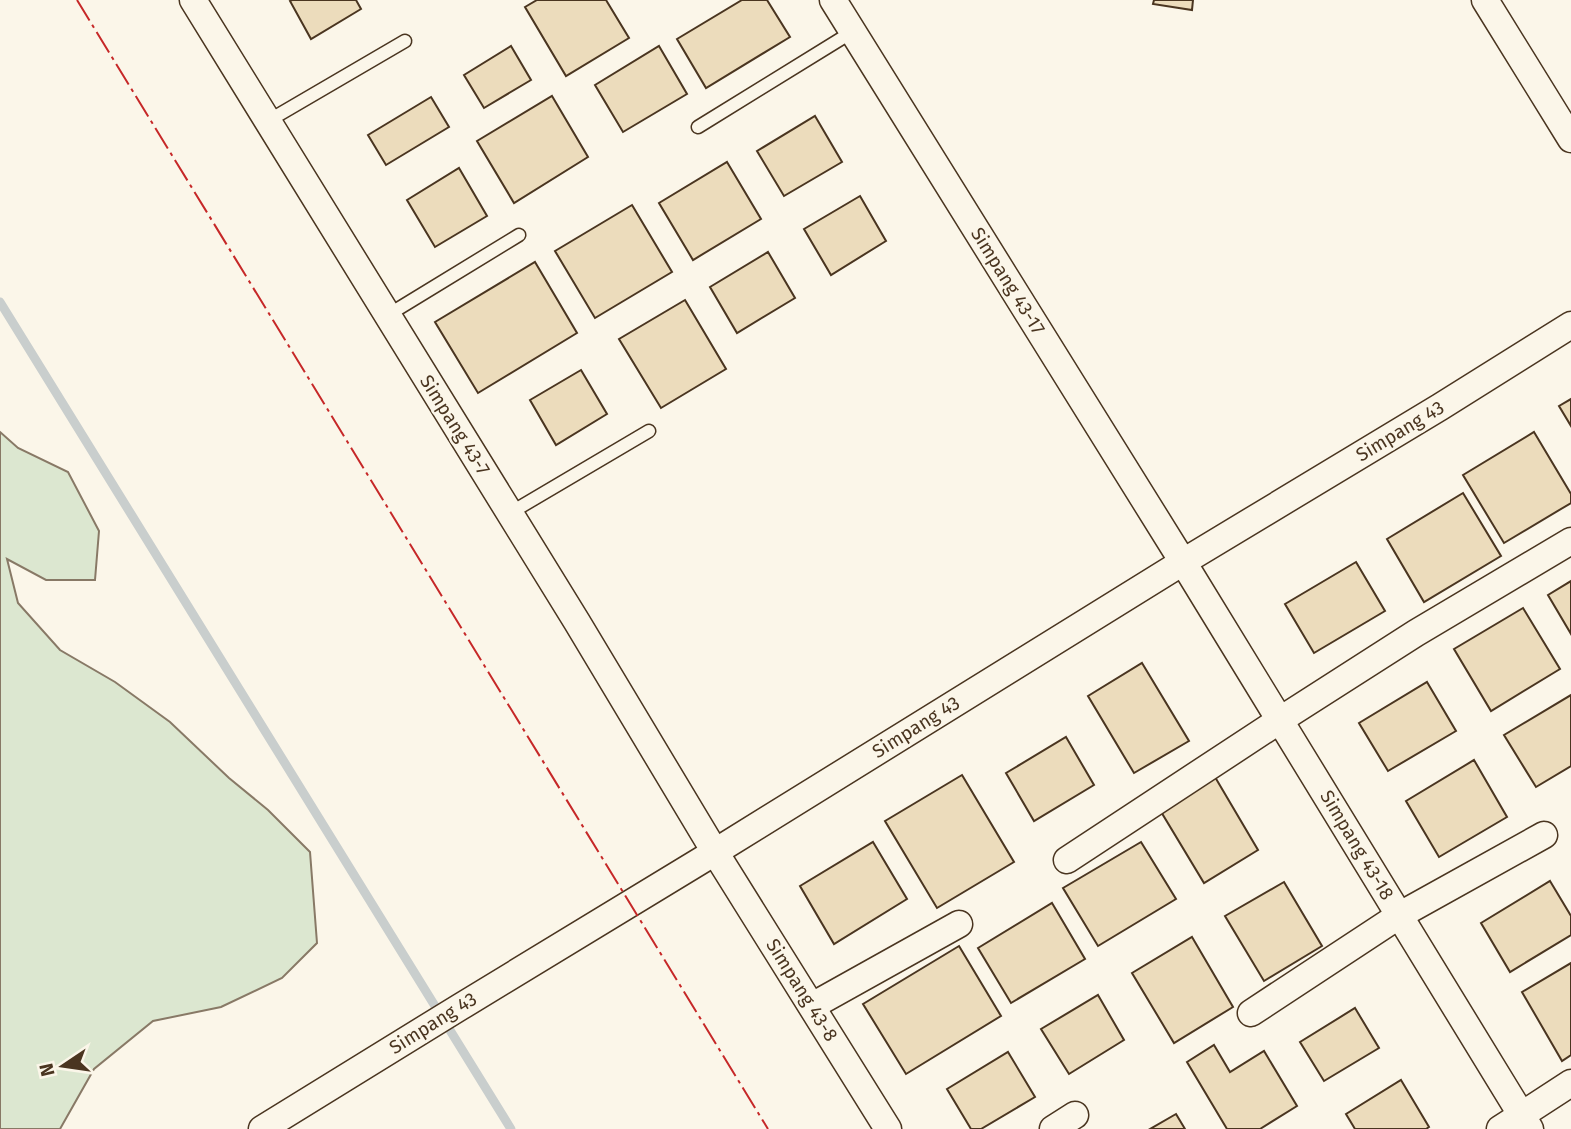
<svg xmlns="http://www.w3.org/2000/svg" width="1571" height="1129" viewBox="0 0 1571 1129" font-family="'Fira Sans',sans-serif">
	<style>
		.green { fill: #dce7d0; stroke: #887966; stroke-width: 2 }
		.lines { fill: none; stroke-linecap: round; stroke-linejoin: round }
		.stream { stroke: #c9cecd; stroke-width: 9 }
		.building { fill: #ecdcbc; stroke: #4a3520; stroke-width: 2 }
		.lane-casing { stroke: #4a3520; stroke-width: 15 }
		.street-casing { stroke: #4a3520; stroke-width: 29 }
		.lane { stroke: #fbf6e9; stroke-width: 12 }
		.street { stroke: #fbf6e9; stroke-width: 26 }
		.power { stroke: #c62828; stroke-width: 2; stroke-dasharray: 24 5 3.5 5; stroke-linecap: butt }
		.labels { text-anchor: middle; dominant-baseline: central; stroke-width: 5; stroke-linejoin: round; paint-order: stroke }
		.street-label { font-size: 19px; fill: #4a3520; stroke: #fbf6e9 }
	</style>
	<rect width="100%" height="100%" fill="#fbf6e9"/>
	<!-- green -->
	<polygon class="green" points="0,432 18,448 68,472 99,531 95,580 46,580 7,559 18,603 60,650 115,682 170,722 229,778 268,810 310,852 317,943 282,978 221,1007 153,1021 94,1069 60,1129 0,1129"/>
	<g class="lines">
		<!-- stream -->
		<polyline class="stream" points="0,302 511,1129"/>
	</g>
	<!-- building -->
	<g class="building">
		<polygon points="292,0 356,0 361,9 311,39 290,1"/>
		<polygon points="537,0 606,0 629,38 566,76 525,7"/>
		<polygon points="742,0 767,0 790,37 706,88 677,39"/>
		<polygon points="1154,0 1193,0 1192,10 1153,4"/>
		<polygon points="511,46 531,80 484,108 464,75"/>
		<polygon points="659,46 687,94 623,132 595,85"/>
		<polygon points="552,96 588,157 514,203 477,141"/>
		<polygon points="431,97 449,127 386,165 368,135"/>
		<polygon points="815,116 842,162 784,196 757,151"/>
		<polygon points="727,162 761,219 693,260 659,203"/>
		<polygon points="459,168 487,216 435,247 407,200"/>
		<polygon points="860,196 886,241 831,275 804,229"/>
		<polygon points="632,205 672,272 595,318 555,251"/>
		<polygon points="768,252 795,298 737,333 710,287"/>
		<polygon points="535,262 577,333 478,393 435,322"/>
		<polygon points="685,300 726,369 661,408 619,339"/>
		<polygon points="581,370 607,414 556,445 530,400"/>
		<polygon points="1571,399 1571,426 1559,406"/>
		<polygon points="1534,432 1571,494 1571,503 1504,543 1463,475"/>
		<polygon points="1463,493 1501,556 1424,602 1387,539"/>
		<polygon points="1356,562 1385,611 1314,653 1285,604"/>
		<polygon points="1571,581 1571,634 1548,595"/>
		<polygon points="1523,608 1560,669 1491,711 1454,649"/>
		<polygon points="1142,663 1189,741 1134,773 1088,696"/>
		<polygon points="1427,682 1456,731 1388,771 1359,723"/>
		<polygon points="1571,695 1571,766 1536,787 1504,735"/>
		<polygon points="1066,737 1094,785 1034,821 1006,773"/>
		<polygon points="1474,760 1507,817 1439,857 1406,801"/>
		<polygon points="962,775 1014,862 937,908 885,821"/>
		<polygon points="1215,777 1258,850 1204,883 1160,810"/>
		<polygon points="873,842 907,899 834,944 800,886"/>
		<polygon points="1141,842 1176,899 1098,946 1063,888"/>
		<polygon points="1550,881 1571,916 1571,935 1510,972 1481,923"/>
		<polygon points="1284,882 1322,946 1264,981 1225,916"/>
		<polygon points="1052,903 1085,959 1011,1003 978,948"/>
		<polygon points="1192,937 1233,1007 1174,1043 1132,973"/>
		<polygon points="959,946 1001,1016 906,1074 863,1004"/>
		<polygon points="1571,963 1571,1055 1562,1061 1522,992"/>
		<polygon points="1098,995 1124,1040 1069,1074 1041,1029"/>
		<polygon points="1355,1008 1379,1048 1324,1081 1300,1042"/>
		<polygon points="1214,1045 1230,1072 1264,1051 1297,1106 1260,1129 1227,1129 1187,1062"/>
		<polygon points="1008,1052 1035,1097 981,1129 971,1129 947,1089"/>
		<polygon points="1401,1080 1429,1127 1426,1129 1355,1129 1346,1114"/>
		<polygon points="1176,1114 1185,1129 1150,1129"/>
	</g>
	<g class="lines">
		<!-- lane casing -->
		<g class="lane-casing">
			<g id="lane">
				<polyline points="268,121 405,41"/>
				<polyline points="698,127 852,32"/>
				<polyline points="388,315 519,235"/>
				<polyline points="510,513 649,431"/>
			</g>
		</g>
		<!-- street casing -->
		<g class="street-casing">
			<g id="street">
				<polyline points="193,0 577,622 715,852 888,1129"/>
				<polyline points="833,0 1183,562 1530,1129"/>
				<polyline points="1485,0 1571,139"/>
				<polyline points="1067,860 1280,720 1416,633 1571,541"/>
				<polyline points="812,1006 959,924"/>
				<polyline points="1251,1013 1400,915 1544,835"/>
				<polyline points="262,1129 460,1007 715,852 1183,562 1440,407 1571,325"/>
				<polyline points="1053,1129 1075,1115"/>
				<polyline points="1500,1129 1571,1083"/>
			</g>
		</g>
		<!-- lane -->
		<use href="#lane" class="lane"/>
		<!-- street -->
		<use href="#street" class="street"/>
		<!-- power -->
		<polyline class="power" points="77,0 768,1129"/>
	</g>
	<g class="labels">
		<!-- street labels -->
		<g class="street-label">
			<text transform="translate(1008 281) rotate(58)">Simpang 43-17</text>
			<text transform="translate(455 425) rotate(58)">Simpang 43-7</text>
			<text transform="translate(1400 431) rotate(-31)">Simpang 43</text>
			<text transform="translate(916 727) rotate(-32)">Simpang 43</text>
			<text transform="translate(1357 845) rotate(59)">Simpang 43-18</text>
			<text transform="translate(802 990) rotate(58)">Simpang 43-8</text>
			<text transform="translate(433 1023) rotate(-32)">Simpang 43</text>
		</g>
	</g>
	<!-- north arrow -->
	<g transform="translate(63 1066) rotate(257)" stroke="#fbf6e9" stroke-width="5" paint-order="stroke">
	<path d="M0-5L12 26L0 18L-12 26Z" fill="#4a3520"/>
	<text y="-10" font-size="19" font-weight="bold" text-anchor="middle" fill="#4a3520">N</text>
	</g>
</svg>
